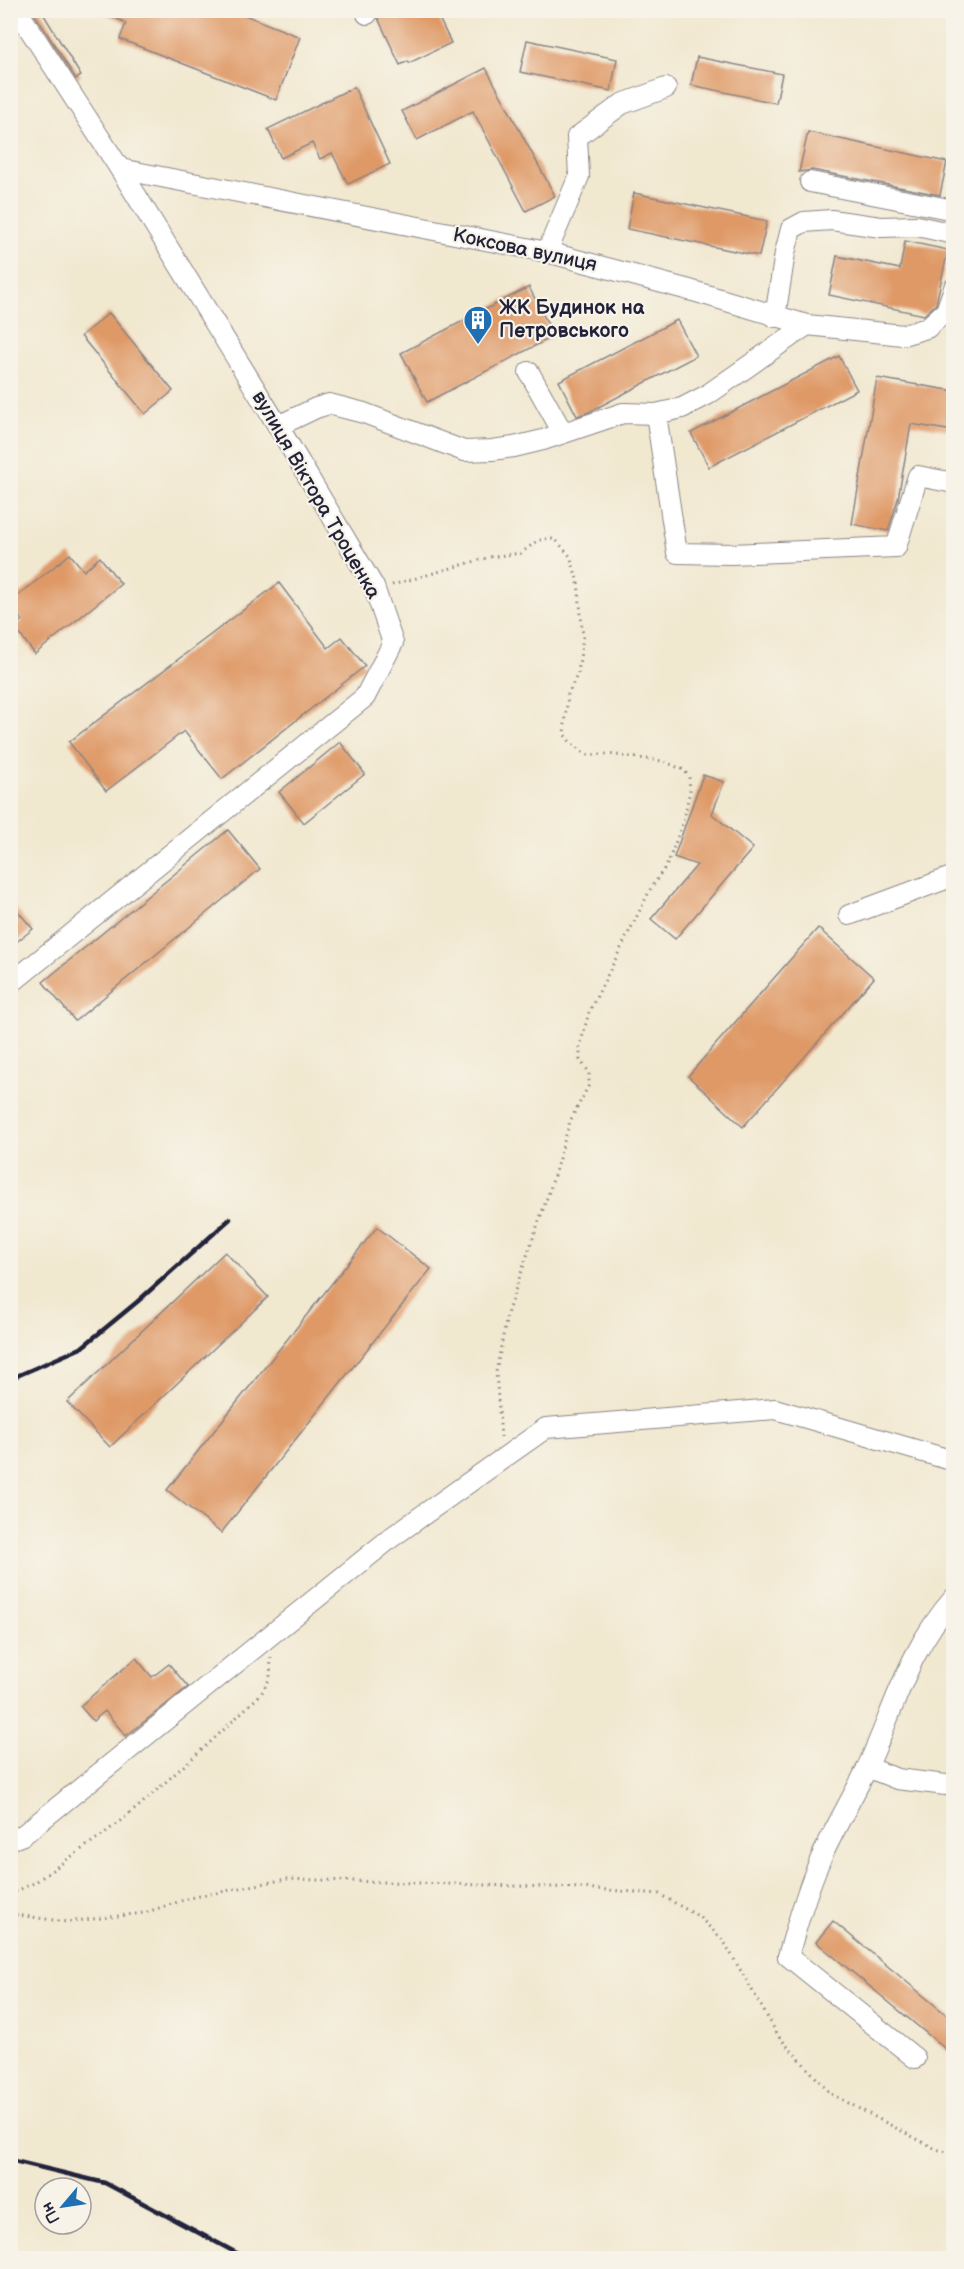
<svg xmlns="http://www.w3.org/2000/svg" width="964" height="2269" viewBox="0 0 964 2269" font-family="'Balsamiq Sans',sans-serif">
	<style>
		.building { fill: #df9966 }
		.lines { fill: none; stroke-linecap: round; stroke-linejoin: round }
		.minor-casing { stroke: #8a8586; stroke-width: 22 }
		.path { stroke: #8a8586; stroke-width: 3; stroke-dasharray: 1.5 4.5; stroke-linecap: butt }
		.minor { stroke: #fff; stroke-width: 20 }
		.rail { stroke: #22223b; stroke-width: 4.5 }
		.labels { text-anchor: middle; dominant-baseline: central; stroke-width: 4.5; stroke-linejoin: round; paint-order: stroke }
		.street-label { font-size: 20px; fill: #22223b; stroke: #f7f3e8 }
		.poi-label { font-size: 20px; font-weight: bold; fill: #22223b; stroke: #f7f3e8; text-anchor: start }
	</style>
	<rect width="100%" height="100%" fill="#f7f3e8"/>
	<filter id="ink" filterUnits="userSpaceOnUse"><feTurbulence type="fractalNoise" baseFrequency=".0167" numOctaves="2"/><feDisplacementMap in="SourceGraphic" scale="12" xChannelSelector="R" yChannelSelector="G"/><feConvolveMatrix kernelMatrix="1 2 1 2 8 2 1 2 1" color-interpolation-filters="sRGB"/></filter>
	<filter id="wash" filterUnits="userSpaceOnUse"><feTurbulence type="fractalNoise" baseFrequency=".008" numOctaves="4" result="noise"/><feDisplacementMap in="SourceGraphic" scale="24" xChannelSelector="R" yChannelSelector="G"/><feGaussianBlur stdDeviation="1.35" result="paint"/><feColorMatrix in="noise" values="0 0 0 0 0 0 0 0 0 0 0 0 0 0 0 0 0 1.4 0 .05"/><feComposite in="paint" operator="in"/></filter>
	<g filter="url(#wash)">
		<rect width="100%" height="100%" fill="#f1e8d0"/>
		<g id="blocks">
			<!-- building -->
			<g class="building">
				<polygon points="32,10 41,10 81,76 76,79"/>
				<polygon points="98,10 232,10 300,37 276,100 120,39 126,23"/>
				<polygon points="378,10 435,10 451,43 409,63 408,61 400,65 378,18"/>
				<polygon points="527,40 617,59 611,91 520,72"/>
				<polygon points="697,57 782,74 776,103 691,85"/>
				<polygon points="486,68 555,196 526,211 473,111 417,140 402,111"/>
				<polygon points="354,87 390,164 348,184 332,153 320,159 312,143 281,158 268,129"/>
				<polygon points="808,132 947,162 940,195 812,170 799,172"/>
				<polygon points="634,193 767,221 759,256 627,229"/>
				<polygon points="905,241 948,250 936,304 924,315 829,295 837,256 900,269"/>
				<polygon points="529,287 554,336 427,402 401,353"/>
				<polygon points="109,313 173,391 145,414 81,336"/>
				<polygon points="677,320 696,356 589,412 577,416 559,381"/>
				<polygon points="839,356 857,390 709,467 691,433"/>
				<polygon points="877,378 954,391 954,431 911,424 898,499 888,531 852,524"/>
				<polygon points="70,554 84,571 100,557 121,584 35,654 14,627 22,620 10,606 10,602"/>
				<polygon points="279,583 328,648 342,637 365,666 222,779 184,731 106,791 69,742"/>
				<polygon points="340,742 365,774 304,823 279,792"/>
				<polygon points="703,775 724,782 712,814 753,848 675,939 651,919 697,865 674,857"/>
				<polygon points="228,830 260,869 75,1021 43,982"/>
				<polygon points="10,902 33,929 10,947"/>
				<polygon points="818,928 874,978 743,1127 688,1076"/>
				<polygon points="377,1227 431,1269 221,1533 167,1490"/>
				<polygon points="225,1252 268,1297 110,1447 67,1402"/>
				<polygon points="136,1658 152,1677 169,1664 188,1687 126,1736 105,1711 93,1721 80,1706"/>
				<polygon points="833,1921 954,2021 954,2056 816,1942"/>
			</g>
		</g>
	</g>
	<g filter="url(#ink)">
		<use href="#blocks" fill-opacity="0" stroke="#8a8586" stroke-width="1.5"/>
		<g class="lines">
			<!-- minor casing -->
			<g class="minor-casing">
				<g id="minor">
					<polyline points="366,10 367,14"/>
					<polyline points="120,169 547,252 693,291 807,325 903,335 927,328 946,311 954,288"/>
					<polyline points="810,182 954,210"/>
					<polyline points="547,252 579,176 577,137 622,104 666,88"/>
					<polyline points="775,317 785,253 791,229 804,222 831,220 881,227 917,226 954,234"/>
					<polyline points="529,372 563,433"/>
					<polyline points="656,414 677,553 732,554 896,547 918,476 954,483"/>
					<polyline points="278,426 316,408 329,404 364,413 464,451 492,450 514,447 543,440 623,413 656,414 682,408 707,395 807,325"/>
					<polyline points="849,915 954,876"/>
					<polyline points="15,980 365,697 393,643 374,587 278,426 120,169 17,10"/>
					<polyline points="867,1767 897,1779 954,1786"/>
					<polyline points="10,1840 23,1835 392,1537 546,1428 775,1409 954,1461"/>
					<path d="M 915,2058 L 788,1956 C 797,1926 805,1895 818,1865 C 832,1832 851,1801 867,1768 C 895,1707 908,1650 954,1598"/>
				</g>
			</g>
			<!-- path -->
			<g class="path">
				<polyline points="392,585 490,557 521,553 537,541 548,538 556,540 570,556 578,582 583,637 578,673 568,694 564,734 571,743 587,755 608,754 663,761 684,770 689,777 690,790 683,822 668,863 651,888 589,1012 580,1046 580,1060 589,1072 589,1085 570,1121 551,1186 508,1311 496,1372 501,1437"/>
				<polyline points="10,1894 34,1883 106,1832 138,1807 218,1735 261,1694 270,1678 271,1657"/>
				<polyline points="10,1914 67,1922 144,1913 190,1898 286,1879 583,1888 659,1894 698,1916 723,1940 779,2037 831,2094 936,2149 954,2154"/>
			</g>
			<!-- minor -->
			<use href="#minor" class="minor"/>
			<!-- rail -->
			<g class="rail">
				<polyline points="10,1379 81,1348 137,1302 230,1219"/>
				<polyline points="10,2160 105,2183 246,2258"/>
			</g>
		</g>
	</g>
	<!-- icons -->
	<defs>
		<g id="building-pin" transform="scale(1.5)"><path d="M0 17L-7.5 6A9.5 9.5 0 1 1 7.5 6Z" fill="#1f6fb2" stroke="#f7f3e8"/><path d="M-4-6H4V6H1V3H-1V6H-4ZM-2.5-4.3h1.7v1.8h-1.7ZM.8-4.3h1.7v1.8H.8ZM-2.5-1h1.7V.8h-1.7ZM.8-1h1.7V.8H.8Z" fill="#fff"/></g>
	</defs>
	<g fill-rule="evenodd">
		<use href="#building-pin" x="478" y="320"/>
	</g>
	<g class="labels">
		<!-- street labels -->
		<g class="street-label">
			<text transform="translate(525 250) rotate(12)">Коксова вулиця</text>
			<text transform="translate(316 495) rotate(60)">вулиця Віктора Троценка</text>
		</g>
		<!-- poi labels -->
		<g class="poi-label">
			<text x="499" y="308">ЖК Будинок на<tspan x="499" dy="23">Петровського</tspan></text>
		</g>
	</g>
	<!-- margin -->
	<rect width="964" height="2269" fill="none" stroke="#f7f3e8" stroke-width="36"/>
	<!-- north arrow -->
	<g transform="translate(63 2206) rotate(241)"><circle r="28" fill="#f7f3e8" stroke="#a29fa3" stroke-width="1.5"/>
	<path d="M0-4.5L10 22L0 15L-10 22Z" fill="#1f6fb2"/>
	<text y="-9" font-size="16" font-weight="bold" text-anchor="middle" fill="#22223b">Пн</text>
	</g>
</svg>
